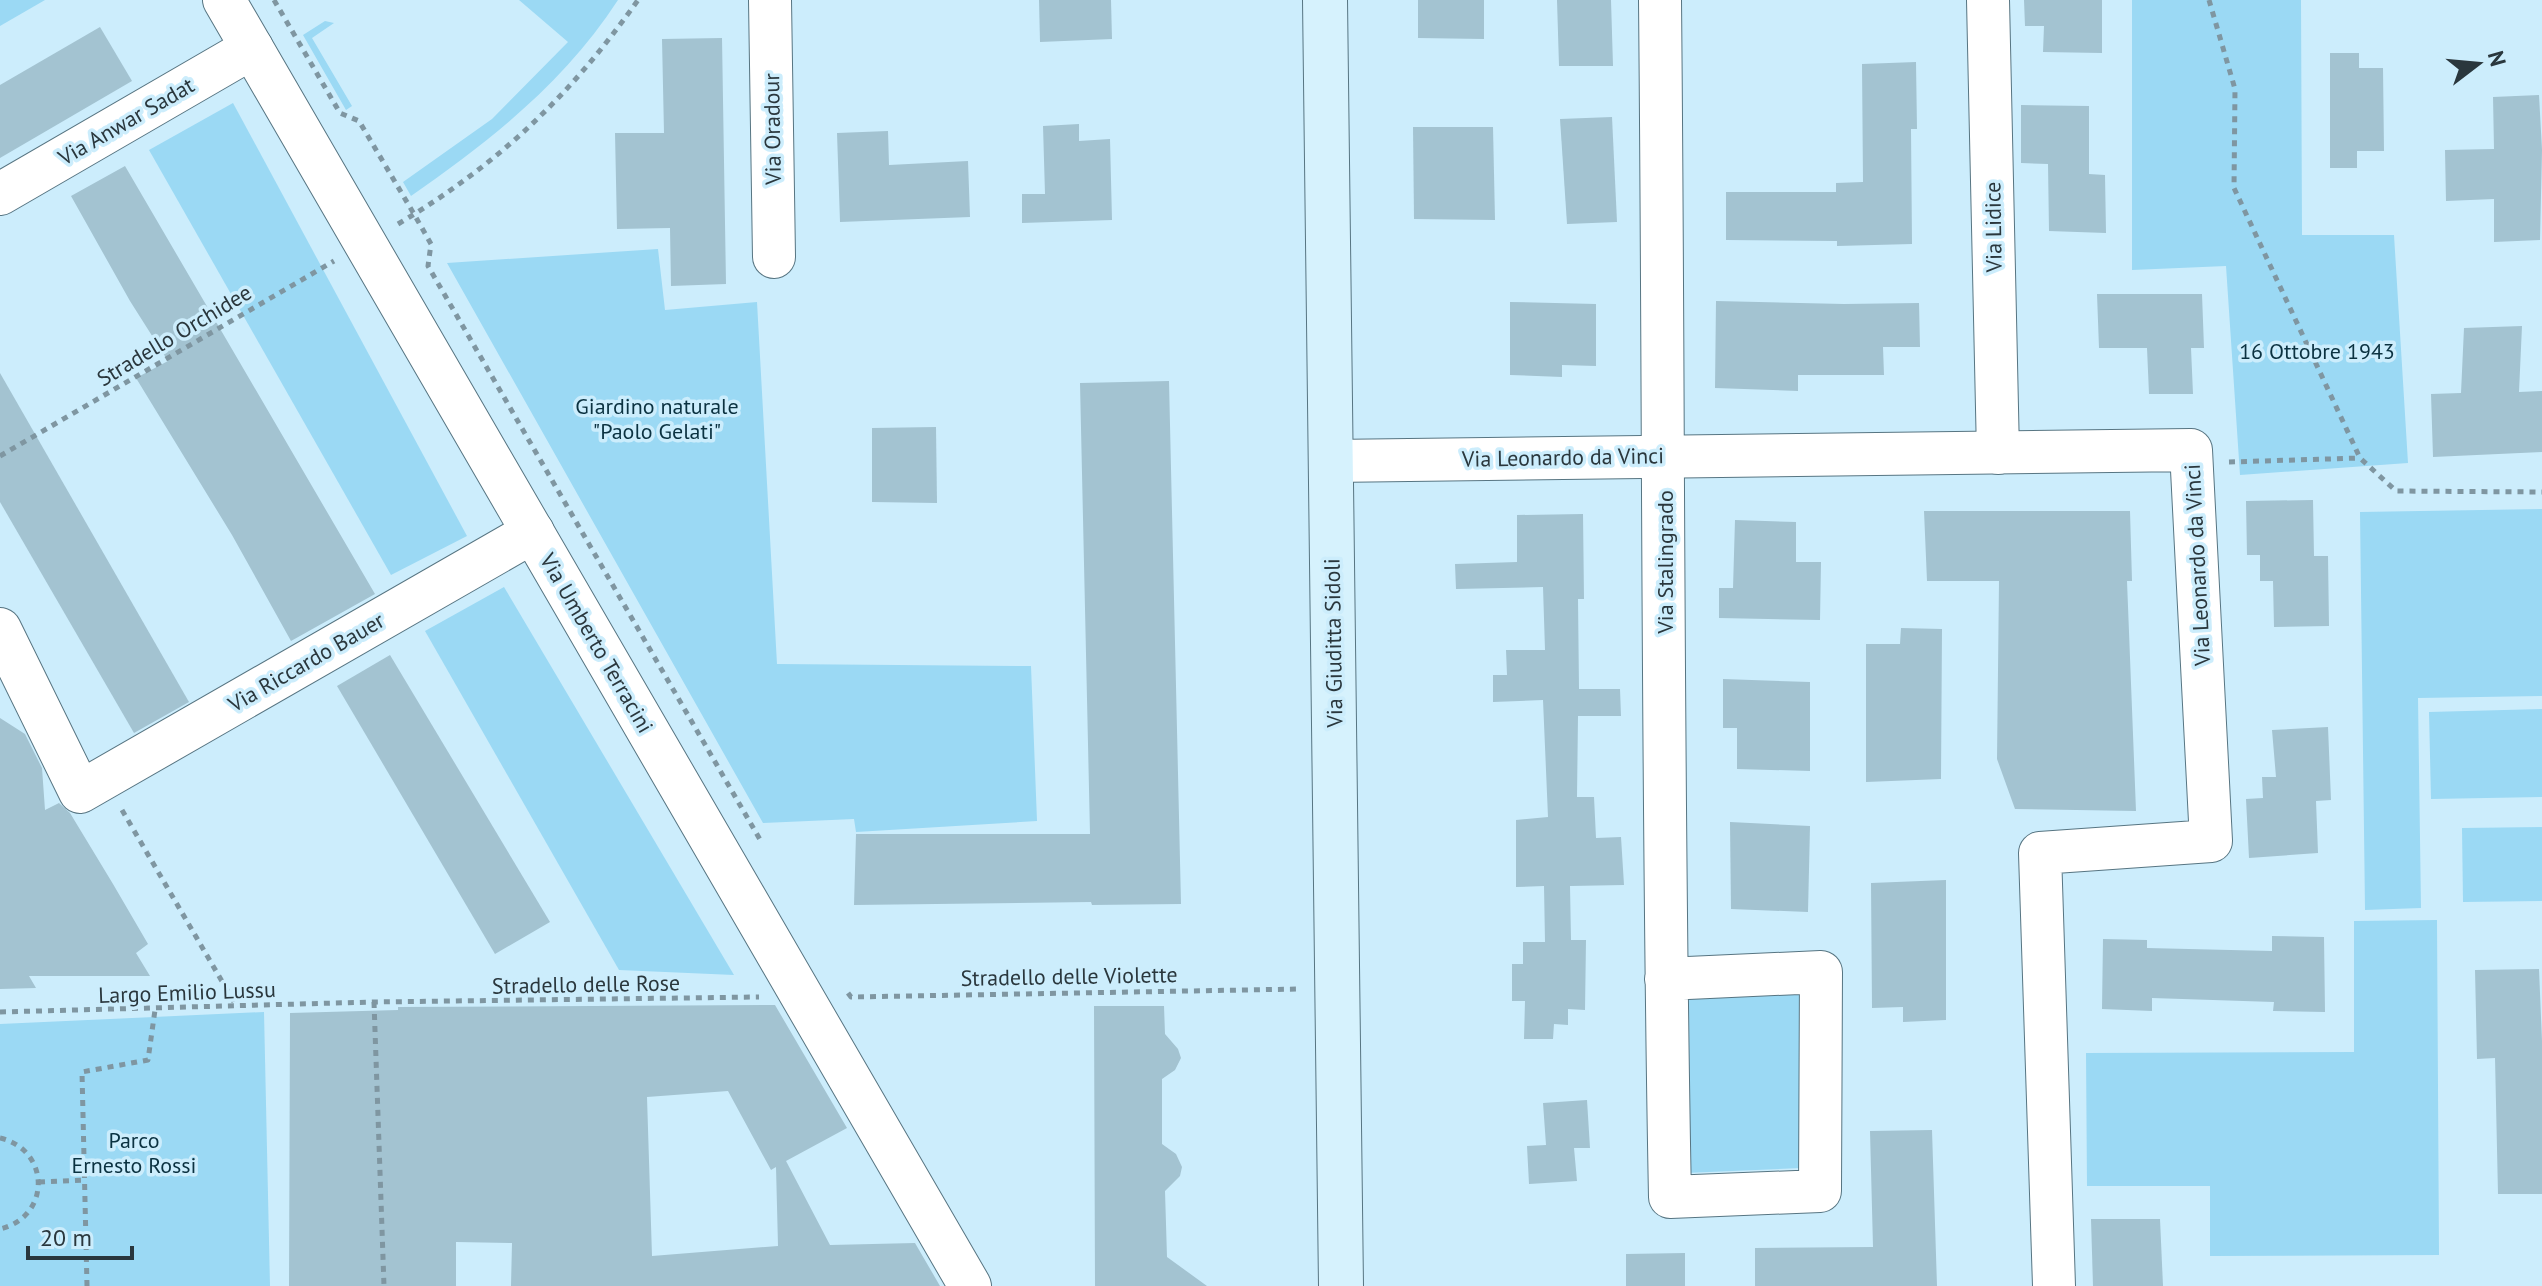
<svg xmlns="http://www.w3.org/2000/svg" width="2542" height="1286" viewBox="0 0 2542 1286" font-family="'PT Sans',sans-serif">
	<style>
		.green { fill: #9bd9f4 }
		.building { fill: #a3c3d1; fill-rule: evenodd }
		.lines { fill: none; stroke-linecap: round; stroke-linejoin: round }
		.street-casing { stroke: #577582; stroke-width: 44 }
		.secondary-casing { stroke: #577582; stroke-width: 46 }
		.path { stroke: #7f96a1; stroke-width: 5; stroke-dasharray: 6 6; stroke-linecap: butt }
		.street { stroke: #fff; stroke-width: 42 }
		.secondary { stroke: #d6f2fd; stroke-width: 44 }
		.labels { text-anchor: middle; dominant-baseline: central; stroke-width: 7; stroke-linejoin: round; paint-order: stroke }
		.street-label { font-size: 22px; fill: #2a373d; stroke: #ccedfc }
		.park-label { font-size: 22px; fill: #0b3241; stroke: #ccedfc }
	</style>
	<rect width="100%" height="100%" fill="#ccedfc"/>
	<!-- green -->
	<g class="green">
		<polygon points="0,0 45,0 0,26"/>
		<path d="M 519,0 L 618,0 C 565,82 490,141 411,196 L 403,182 L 492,119 L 568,42 Z"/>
		<polygon points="2132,0 2301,0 2302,235 2394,235 2408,463 2240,475 2226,266 2132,270"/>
		<polygon points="325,21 334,23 312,38 352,106 346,110 303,35"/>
		<polygon points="233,103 467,536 391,575 149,150"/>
		<polygon points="658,249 665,310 757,302 777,664 1031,666 1037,821 856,832 854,819 763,823 447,263"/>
		<polygon points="2542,509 2542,696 2418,698 2421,908 2365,910 2360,512"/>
		<polygon points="504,587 734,975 619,970 425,631"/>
		<polygon points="2542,709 2542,797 2431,799 2429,712"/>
		<polygon points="2542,827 2542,901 2463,902 2462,828"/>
		<polygon points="2437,920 2439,1255 2210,1256 2210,1186 2087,1186 2086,1053 2354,1052 2354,921"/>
		<polygon points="1802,990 1801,1168 1685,1173 1685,993"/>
		<polygon points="264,1012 270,1286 0,1286 0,1024"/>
	</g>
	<!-- building -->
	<g class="building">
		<polygon points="1039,0 1111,0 1112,39 1040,42"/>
		<polygon points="1418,0 1484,0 1484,39 1418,38"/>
		<polygon points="1557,0 1611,0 1613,66 1559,66"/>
		<polygon points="2024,0 2102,0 2102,53 2043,52 2044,26 2025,26"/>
		<polygon points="100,27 132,81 0,158 0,85"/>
		<polygon points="722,38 726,284 671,286 670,228 617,229 615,133 664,133 662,39"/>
		<polygon points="2330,53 2359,53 2359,68 2383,68 2384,151 2357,151 2357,168 2330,168"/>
		<polygon points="1916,62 1917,129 1911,129 1912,244 1837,246 1837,241 1726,240 1726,192 1836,192 1836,183 1863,182 1862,64"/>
		<polygon points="2539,95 2542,150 2540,240 2494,242 2494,199 2446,201 2445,150 2494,149 2493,97"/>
		<polygon points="2021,105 2089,106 2089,174 2105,175 2106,233 2049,231 2048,164 2021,163"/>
		<polygon points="1612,117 1617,222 1567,224 1560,119"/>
		<polygon points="1079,124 1079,141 1110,139 1112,220 1022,223 1022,194 1045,194 1043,126"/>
		<polygon points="1413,127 1493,127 1495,220 1414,219"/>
		<polygon points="888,131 889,165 968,161 970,217 840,222 837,133"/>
		<polygon points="125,166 375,594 291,641 232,535 136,378 168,361 130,301 71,196"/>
		<polygon points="2097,294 2202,294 2204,348 2191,348 2193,394 2149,394 2147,348 2099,348"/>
		<polygon points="1716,301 1844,304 1919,303 1920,347 1883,347 1884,375 1798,375 1798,391 1715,388"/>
		<polygon points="1510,302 1596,304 1596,366 1562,365 1562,377 1510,375"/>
		<polygon points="2522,326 2519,392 2542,391 2542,452 2433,457 2431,394 2461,393 2464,328"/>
		<polygon points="0,373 189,702 134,733 0,502"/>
		<polygon points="1169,381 1181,904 1092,905 1091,902 854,905 856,834 1090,834 1080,383"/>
		<polygon points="936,427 937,503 872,502 872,428"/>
		<polygon points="2313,500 2314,556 2328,556 2329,626 2274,627 2273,581 2260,581 2260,555 2247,555 2246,501"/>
		<polygon points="1924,511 2130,511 2132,581 2127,581 2136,811 2015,809 1997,759 1999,581 1927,581"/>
		<polygon points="1583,514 1584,599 1578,599 1579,689 1620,689 1621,716 1578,716 1577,797 1594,797 1596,838 1621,837 1624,885 1570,886 1571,940 1586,940 1585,1010 1568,1009 1568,1025 1554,1024 1553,1039 1524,1039 1525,1001 1512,1001 1512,964 1523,964 1523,942 1545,942 1544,886 1516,887 1516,820 1548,817 1543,700 1493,702 1493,675 1507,675 1506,650 1545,650 1543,587 1456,589 1455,564 1517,562 1517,515"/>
		<polygon points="1735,520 1796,522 1796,562 1821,562 1820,620 1719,618 1719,588 1733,588"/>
		<polygon points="1901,628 1942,629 1941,779 1866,782 1866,644 1900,644"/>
		<polygon points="390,655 550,922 495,954 337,686"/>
		<polygon points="1723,679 1810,682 1810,771 1737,769 1737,728 1723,728"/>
		<polygon points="0,718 25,734 42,768 45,810 59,803 70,813 113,884 148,944 136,953 150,976 29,976 36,988 0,989"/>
		<polygon points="2328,727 2331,800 2316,801 2318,853 2249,858 2246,799 2263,798 2262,777 2276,777 2272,730"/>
		<polygon points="1730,822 1810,826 1808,912 1731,909"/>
		<polygon points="1946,880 1946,1020 1903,1022 1903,1007 1872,1008 1871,883"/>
		<polygon points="2272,936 2324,937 2325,1012 2273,1011 2274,1002 2152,998 2152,1011 2102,1009 2103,939 2147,940 2147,948 2272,951"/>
		<polygon points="2539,969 2542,1041 2542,1194 2498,1194 2495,1058 2477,1059 2475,970"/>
		<path d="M 775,1005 L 847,1128 L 786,1161 L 830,1245 L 915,1243 L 940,1286 L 511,1286 L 512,1243 L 456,1242 L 456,1286 L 289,1286 L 290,1013 L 398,1010 L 398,1007 ZM 728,1091 L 771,1170 L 776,1167 L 778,1246 L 652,1256 L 647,1097 Z"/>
		<polygon points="1094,1006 1164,1006 1165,1034 1178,1049 1181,1058 1175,1070 1162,1079 1162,1144 1176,1154 1182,1167 1180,1176 1165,1191 1167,1257 1207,1286 1095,1286"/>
		<polygon points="1587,1100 1590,1148 1574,1148 1577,1181 1529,1184 1527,1146 1546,1145 1543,1103"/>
		<polygon points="1932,1130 1937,1286 1755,1286 1755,1248 1873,1247 1870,1131"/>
		<polygon points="2091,1219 2160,1219 2163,1286 2093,1286"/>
		<polygon points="1685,1253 1685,1286 1626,1286 1626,1254"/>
	</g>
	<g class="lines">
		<!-- street casing -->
		<g class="street-casing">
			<g id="street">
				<polyline points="224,0 970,1286"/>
				<polyline points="770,0 774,257"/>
				<path d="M 1660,0 C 1664,399 1662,798 1670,1197 L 1820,1191 L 1821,972 L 1666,979"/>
				<polyline points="1988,0 1998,453"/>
				<polyline points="0,194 252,48"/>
				<polyline points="1331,461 2191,450 2211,841 2040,853 2054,1286"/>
				<polyline points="0,629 80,792 533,532"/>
			</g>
		</g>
		<!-- secondary casing -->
		<g class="secondary-casing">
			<polyline id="secondary" points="1325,0 1341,1286"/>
		</g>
		<!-- path -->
		<g class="path">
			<polyline points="274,0 340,113 359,121 414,214 431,244 428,266 762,843"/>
			<polyline points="2209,0 2235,89 2234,188 2360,458 2396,491 2542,492"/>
			<path d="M 398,224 C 499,164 571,95 638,0"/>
			<polyline points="0,456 334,261"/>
			<polyline points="2229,462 2360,458"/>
			<polyline points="122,810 237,1007"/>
			<polyline points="848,993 851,997 1300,989"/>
			<polyline points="374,1002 384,1286"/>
			<polyline points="0,1012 374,1002 759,997"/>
			<path d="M 0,1138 C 51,1150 51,1217 0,1229"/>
			<polyline points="39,1182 85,1180"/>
			<polyline points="87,1286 82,1072 148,1060 155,1010"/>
		</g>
		<!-- street -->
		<use href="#street" class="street"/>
		<!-- secondary -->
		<use href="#secondary" class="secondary"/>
	</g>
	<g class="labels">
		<!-- street labels -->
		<g class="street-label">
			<text transform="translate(126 121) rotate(-30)">Via Anwar Sadat</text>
			<text transform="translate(772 129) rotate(-91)">Via Oradour</text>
			<text transform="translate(1993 227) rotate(-91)">Via Lidice</text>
			<text transform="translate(174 335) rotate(-31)">Stradello Orchidee</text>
			<text transform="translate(1563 457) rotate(-1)">Via Leonardo da Vinci</text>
			<text transform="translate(1665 562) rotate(-90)">Via Stalingrado</text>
			<text transform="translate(2197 565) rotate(-93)">Via Leonardo da Vinci</text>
			<text transform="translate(597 643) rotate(60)">Via Umberto Terracini</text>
			<text transform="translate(1333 643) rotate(-91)">Via Giuditta Sidoli</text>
			<text transform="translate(306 662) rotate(-30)">Via Riccardo Bauer</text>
			<text transform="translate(1069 976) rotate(-1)">Stradello delle Violette</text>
			<text transform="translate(586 984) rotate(-1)">Stradello delle Rose</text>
			<text transform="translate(187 992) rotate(-2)">Largo Emilio Lussu</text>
		</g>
		<!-- park labels -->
		<g class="park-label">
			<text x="2317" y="351">16 Ottobre 1943</text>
			<text x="657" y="406">Giardino naturale<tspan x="657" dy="25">"Paolo Gelati"</tspan></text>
			<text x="134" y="1140">Parco<tspan x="134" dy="25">Ernesto Rossi</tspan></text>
		</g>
	</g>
	<!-- north arrow -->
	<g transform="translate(2478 64) rotate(74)" stroke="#ccedfc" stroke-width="6" paint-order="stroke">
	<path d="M0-6L14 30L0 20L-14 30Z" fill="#2a373d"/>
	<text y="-12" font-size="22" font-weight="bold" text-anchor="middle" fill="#2a373d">N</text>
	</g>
	<!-- scale -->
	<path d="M28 1246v12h104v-12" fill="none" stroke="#2a373d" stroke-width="4"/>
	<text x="40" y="1246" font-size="24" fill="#2a373d" stroke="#ccedfc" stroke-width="6" paint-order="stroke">20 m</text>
</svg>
